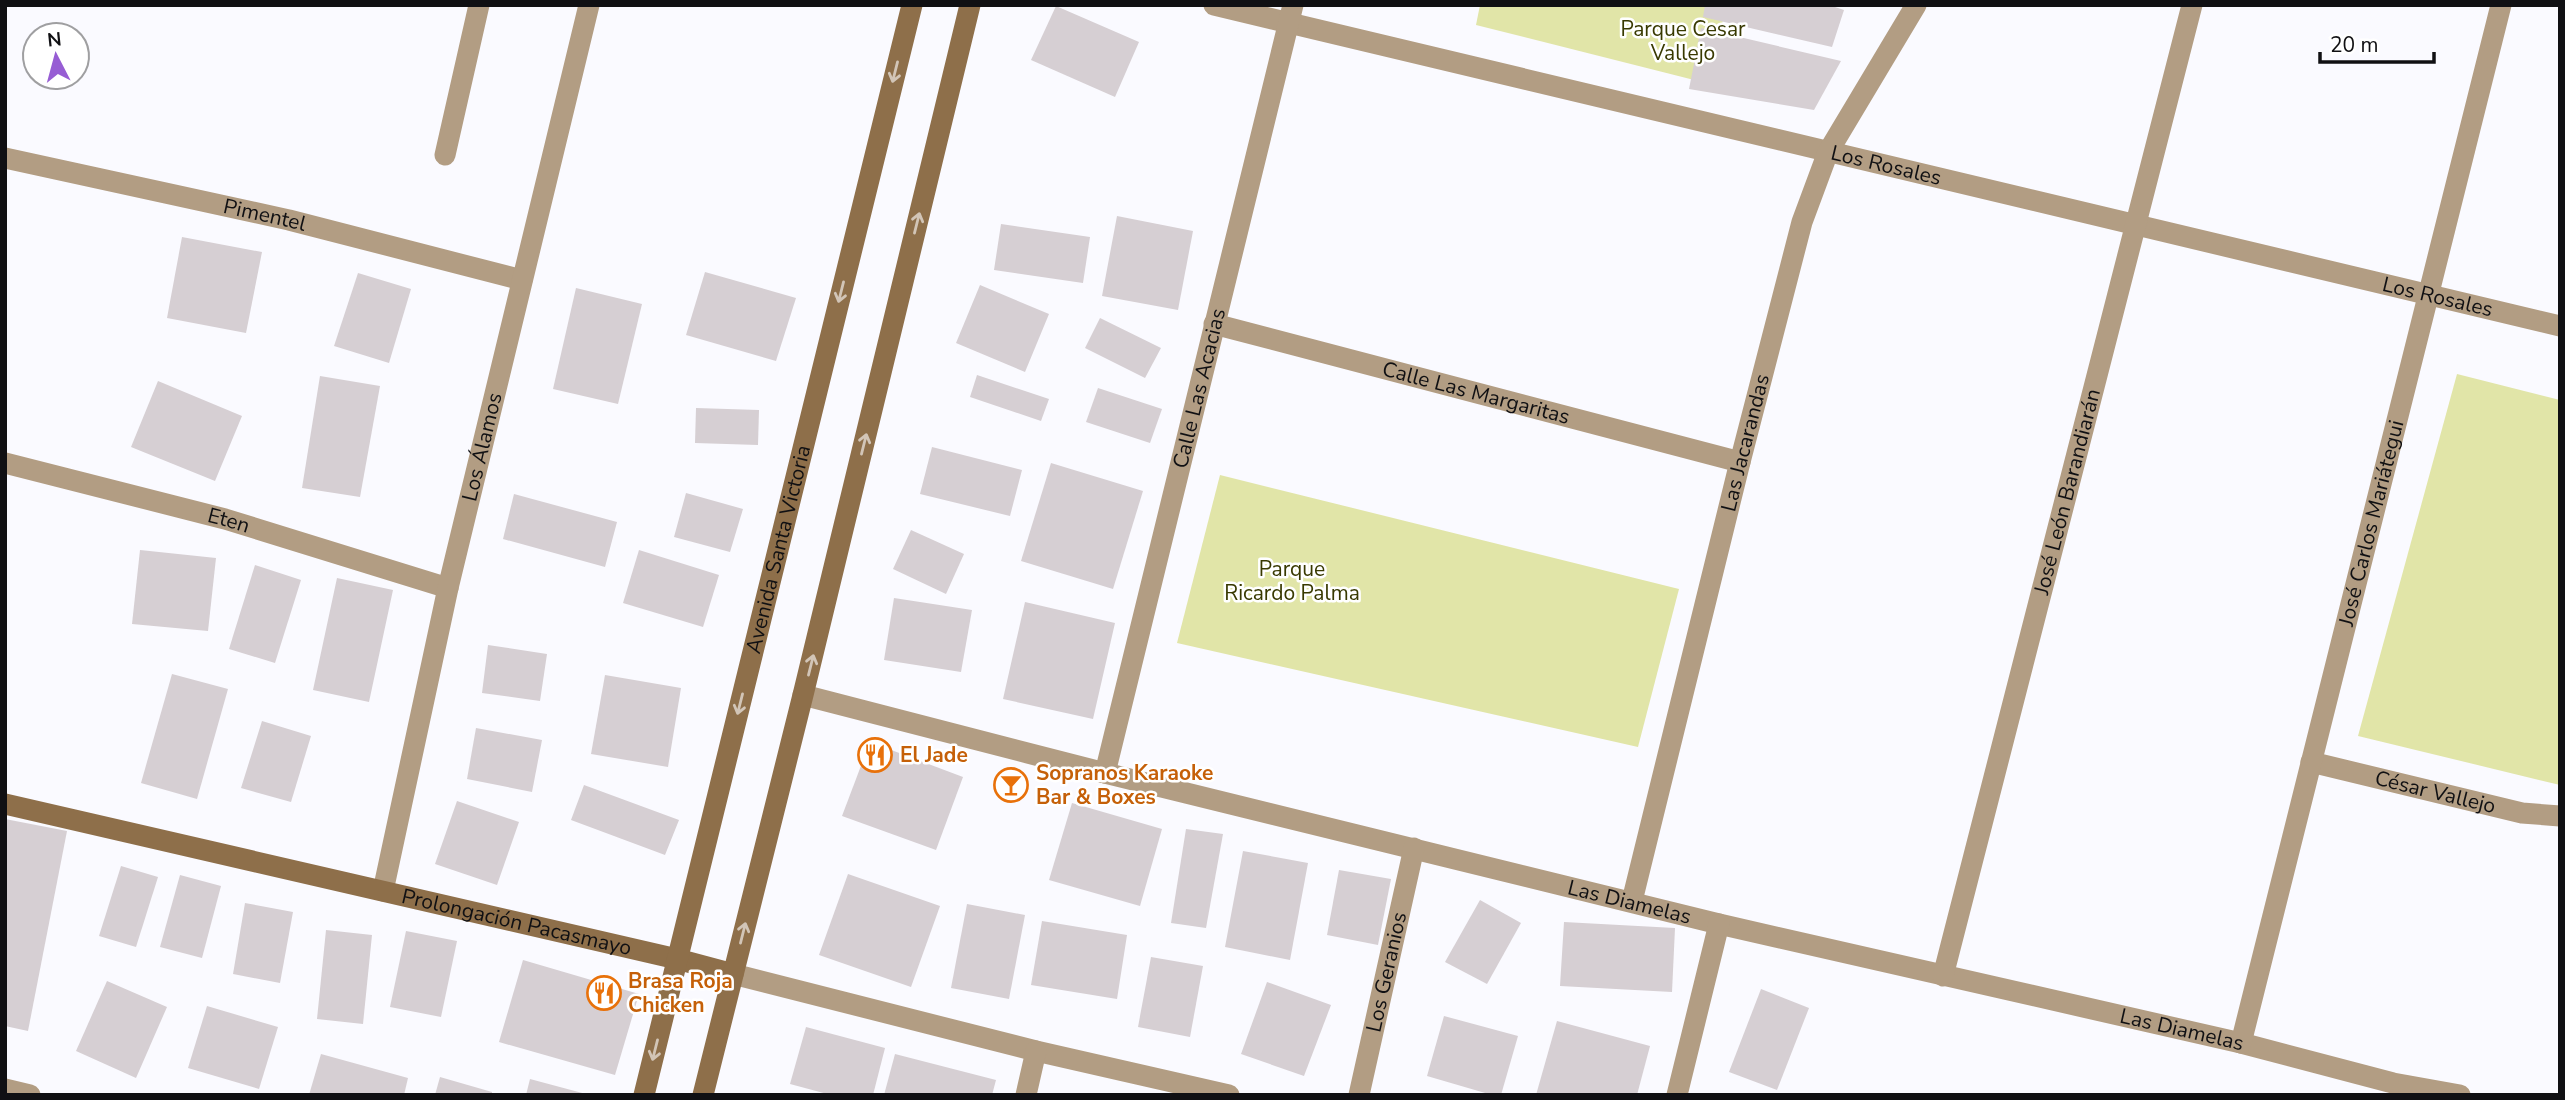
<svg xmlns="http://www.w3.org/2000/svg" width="2565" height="1100" viewBox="0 0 2565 1100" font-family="'Nunito Sans',sans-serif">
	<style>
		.green { fill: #e1e5a8 }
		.building { fill: #d6cfd3 }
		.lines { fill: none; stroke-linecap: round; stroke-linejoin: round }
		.lane { stroke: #b29d83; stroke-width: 21 }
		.street { stroke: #b29d83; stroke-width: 21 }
		.secondary { stroke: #8e6f4a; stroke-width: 21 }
		.oneway { stroke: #d2c5b7 }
		.labels { text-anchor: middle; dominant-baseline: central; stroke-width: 5; stroke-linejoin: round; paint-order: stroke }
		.park-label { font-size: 21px; fill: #383900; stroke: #fff }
		.street-label { font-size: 21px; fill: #101013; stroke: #fff }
		.food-label { font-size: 21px; font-weight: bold; fill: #c56008; stroke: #fff; text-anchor: start }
	</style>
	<rect width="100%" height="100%" fill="#fafaff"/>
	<!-- green -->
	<g class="green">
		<polygon points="1480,5 1726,5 1710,84 1476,25"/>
		<polygon points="2457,374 2560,400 2560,785 2358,736"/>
		<polygon points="1220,475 1679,589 1638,747 1177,643"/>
	</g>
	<!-- building -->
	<g class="building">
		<polygon points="1705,5 1829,5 1844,10 1832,47 1703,17"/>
		<polygon points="1056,6 1139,42 1115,97 1031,60"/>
		<polygon points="1701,28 1841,61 1814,110 1689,89"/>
		<polygon points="1117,216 1193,231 1178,310 1102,296"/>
		<polygon points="1001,224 1090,237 1083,283 994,270"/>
		<polygon points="182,237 262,252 246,333 167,318"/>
		<polygon points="705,272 796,298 776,361 686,335"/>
		<polygon points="358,273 411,289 389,363 334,346"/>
		<polygon points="980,285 1049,314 1025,372 956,343"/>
		<polygon points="576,288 642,304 618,404 553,389"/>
		<polygon points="1100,318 1161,348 1145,378 1085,348"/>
		<polygon points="977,375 1049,399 1041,421 970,397"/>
		<polygon points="320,376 380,386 360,497 302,488"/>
		<polygon points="158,381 242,416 215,481 131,447"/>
		<polygon points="1098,388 1162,409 1150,443 1086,422"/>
		<polygon points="696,408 759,410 758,445 695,443"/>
		<polygon points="932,447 1022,470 1010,516 920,494"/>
		<polygon points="1051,463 1143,491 1113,589 1021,561"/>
		<polygon points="686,493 743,509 730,552 674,537"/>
		<polygon points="514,494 617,522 605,567 503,539"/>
		<polygon points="911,530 964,554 946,594 893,569"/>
		<polygon points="140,550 216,558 208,631 132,624"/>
		<polygon points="639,550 719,575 703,627 623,603"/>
		<polygon points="255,565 301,580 275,663 229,649"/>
		<polygon points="337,578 393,590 369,702 313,690"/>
		<polygon points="894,598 972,610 961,672 884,660"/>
		<polygon points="1025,602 1115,623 1093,719 1003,699"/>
		<polygon points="488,645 547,654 540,701 482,693"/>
		<polygon points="172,674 228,689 197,799 141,783"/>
		<polygon points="605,675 681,688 668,767 591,754"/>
		<polygon points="262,721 311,736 291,802 241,788"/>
		<polygon points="476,728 542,740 532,792 467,779"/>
		<polygon points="870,742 963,777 936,850 842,816"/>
		<polygon points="584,785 679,820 665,855 571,820"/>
		<polygon points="457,801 519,822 497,885 435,864"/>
		<polygon points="1072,803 1162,829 1140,906 1049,880"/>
		<polygon points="5,819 67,831 28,1031 5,1026"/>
		<polygon points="1186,829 1223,834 1206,928 1171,923"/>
		<polygon points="1243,851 1308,863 1290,960 1225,947"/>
		<polygon points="121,866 158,877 136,947 99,936"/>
		<polygon points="1339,870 1391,879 1378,945 1327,935"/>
		<polygon points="848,874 940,906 911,987 819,955"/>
		<polygon points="180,875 221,886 202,958 160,947"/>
		<polygon points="1480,900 1521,923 1487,984 1445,962"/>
		<polygon points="245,903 293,912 280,983 233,974"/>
		<polygon points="967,904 1025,915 1009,999 951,988"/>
		<polygon points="1042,921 1127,935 1117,999 1031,985"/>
		<polygon points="1564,922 1675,928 1672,992 1560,986"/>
		<polygon points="326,930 372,935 363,1024 317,1019"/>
		<polygon points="406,931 457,941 441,1017 390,1007"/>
		<polygon points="1151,957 1203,966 1190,1037 1138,1027"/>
		<polygon points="523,960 639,994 615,1075 499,1042"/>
		<polygon points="107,981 167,1007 136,1078 76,1051"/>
		<polygon points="1267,982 1331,1005 1304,1076 1241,1054"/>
		<polygon points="1761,989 1809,1008 1777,1090 1729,1072"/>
		<polygon points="207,1006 278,1027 259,1089 188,1068"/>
		<polygon points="1444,1016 1518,1036 1501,1095 1492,1095 1427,1076"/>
		<polygon points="1557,1021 1650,1046 1637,1095 1536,1095"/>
		<polygon points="806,1027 885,1048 873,1095 831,1095 790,1084"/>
		<polygon points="321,1054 408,1078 404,1095 309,1095"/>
		<polygon points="895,1054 996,1080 992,1095 884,1095"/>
		<polygon points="440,1077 492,1092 492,1095 435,1095"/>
		<polygon points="530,1079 586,1094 585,1095 526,1095"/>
	</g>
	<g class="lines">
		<!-- lane -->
		<polyline class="lane" points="445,155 479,5"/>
		<!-- street -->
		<g class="street">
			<path id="s1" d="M 1214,5 L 2560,326"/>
			<path id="s2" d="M 5,158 L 289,220 L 522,280"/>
			<path id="s3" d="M 1214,324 L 1740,462"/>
			<path id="s4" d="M 5,463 L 225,519 L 448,588"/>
			<path id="s5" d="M 803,695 L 1105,773 L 1719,924 L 2241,1043 L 2393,1083 L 2460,1095"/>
			<path id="s6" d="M 2311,762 L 2522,813 L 2560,816"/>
			<path id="s7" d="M 1105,773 L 1293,5"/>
			<path id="s8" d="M 383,891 L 448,588 L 589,5"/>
			<path id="s9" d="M 1632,901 L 1740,462 L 1802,222 L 1828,152 L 1916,5"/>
			<polyline points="733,974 1036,1051 1229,1095"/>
			<path id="s10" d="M 1943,976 L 2192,5"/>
			<path id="s11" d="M 2241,1043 L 2501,5"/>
			<polyline points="5,1089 30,1095"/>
			<polyline points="1026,1095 1036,1051"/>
			<path id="s12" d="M 1359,1095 L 1414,848"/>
			<polyline points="1677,1095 1719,924"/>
		</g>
		<!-- secondary -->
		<g class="secondary">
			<path id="s13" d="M 5,804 L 677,959 L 733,974"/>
			<path id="s14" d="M 644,1095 L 912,5"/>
			<polyline points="703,1095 803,695 970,5"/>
		</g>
	</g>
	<!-- one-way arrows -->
	<defs><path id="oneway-shaft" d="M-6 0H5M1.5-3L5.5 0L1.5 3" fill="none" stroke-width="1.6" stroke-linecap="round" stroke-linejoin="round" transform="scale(1.75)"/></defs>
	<g class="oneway">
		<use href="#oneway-shaft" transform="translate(895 72) rotate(104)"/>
		<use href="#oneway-shaft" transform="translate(917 223) rotate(-76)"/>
		<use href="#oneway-shaft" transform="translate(841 292) rotate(104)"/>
		<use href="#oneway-shaft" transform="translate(864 444) rotate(-76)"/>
		<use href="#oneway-shaft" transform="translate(811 665) rotate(-76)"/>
		<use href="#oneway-shaft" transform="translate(740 704) rotate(104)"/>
		<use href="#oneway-shaft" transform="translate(743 933) rotate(-76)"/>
		<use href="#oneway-shaft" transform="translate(655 1050) rotate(104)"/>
	</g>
	<!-- icons -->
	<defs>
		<g id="restaurant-ring" transform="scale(1.75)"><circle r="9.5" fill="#fff" stroke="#e8710a" stroke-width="1.5"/><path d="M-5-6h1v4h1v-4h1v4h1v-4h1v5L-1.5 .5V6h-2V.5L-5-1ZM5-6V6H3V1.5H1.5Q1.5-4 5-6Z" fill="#e8710a"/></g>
		<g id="bar-ring" transform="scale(1.75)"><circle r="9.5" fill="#fff" stroke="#e8710a" stroke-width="1.5"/><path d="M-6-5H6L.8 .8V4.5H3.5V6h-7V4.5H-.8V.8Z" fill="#e8710a"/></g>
	</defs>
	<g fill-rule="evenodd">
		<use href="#restaurant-ring" x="875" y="755"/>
		<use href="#bar-ring" x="1011" y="785"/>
		<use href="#restaurant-ring" x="604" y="993"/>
	</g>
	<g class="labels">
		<!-- park labels -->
		<g class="park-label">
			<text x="1683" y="29">Parque Cesar<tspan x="1683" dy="24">Vallejo</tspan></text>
			<text x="1292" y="569">Parque<tspan x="1292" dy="24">Ricardo Palma</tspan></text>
		</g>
		<!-- street labels -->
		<g class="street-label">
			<text stroke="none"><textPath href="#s1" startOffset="691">Los Rosales</textPath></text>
			<text stroke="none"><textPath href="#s2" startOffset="266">Pimentel</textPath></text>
			<text stroke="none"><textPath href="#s1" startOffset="1258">Los Rosales</textPath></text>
			<text stroke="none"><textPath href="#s7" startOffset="396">Calle Las Acacias</textPath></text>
			<text stroke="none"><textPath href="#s3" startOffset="271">Calle Las Margaritas</textPath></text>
			<text stroke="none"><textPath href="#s9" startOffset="472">Las Jacarandas</textPath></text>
			<text stroke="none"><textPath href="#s8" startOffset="455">Los Álamos</textPath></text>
			<text stroke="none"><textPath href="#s10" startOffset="500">José León Barandiarán</textPath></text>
			<text stroke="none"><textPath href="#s4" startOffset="231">Eten</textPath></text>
			<text stroke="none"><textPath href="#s11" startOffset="536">José Carlos Mariátegui</textPath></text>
			<text stroke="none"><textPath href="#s14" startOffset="562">Avenida Santa Victoria</textPath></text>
			<text stroke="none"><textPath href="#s6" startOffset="128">César Vallejo</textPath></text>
			<text stroke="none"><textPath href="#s5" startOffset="852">Las Diamelas</textPath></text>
			<text stroke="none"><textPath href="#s13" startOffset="525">Prolongación Pacasmayo</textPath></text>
			<text stroke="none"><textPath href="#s12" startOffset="126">Los Geranios</textPath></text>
			<text stroke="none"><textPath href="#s5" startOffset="1419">Las Diamelas</textPath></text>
		</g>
		<!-- food labels -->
		<g class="food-label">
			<text x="900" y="755">El Jade</text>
			<text x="1036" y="773">Sopranos Karaoke<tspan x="1036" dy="24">Bar &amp; Boxes</tspan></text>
			<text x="628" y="981">Brasa Roja<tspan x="628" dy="24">Chicken</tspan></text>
		</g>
	</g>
	<!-- border -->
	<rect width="2565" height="1100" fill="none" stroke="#101013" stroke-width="14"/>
	<!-- north arrow -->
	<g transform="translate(56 56) rotate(354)"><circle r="33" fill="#ffffff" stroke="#9f9fa1" stroke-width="2"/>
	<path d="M0-5L12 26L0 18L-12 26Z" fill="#975dd4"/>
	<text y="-10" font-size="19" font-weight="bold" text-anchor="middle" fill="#101013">N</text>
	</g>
	<!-- scale -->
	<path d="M2320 52v10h114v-10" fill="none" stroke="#101013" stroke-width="3.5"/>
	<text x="2330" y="52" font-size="21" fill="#101013" stroke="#ffffff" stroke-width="5" paint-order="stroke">20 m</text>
</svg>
